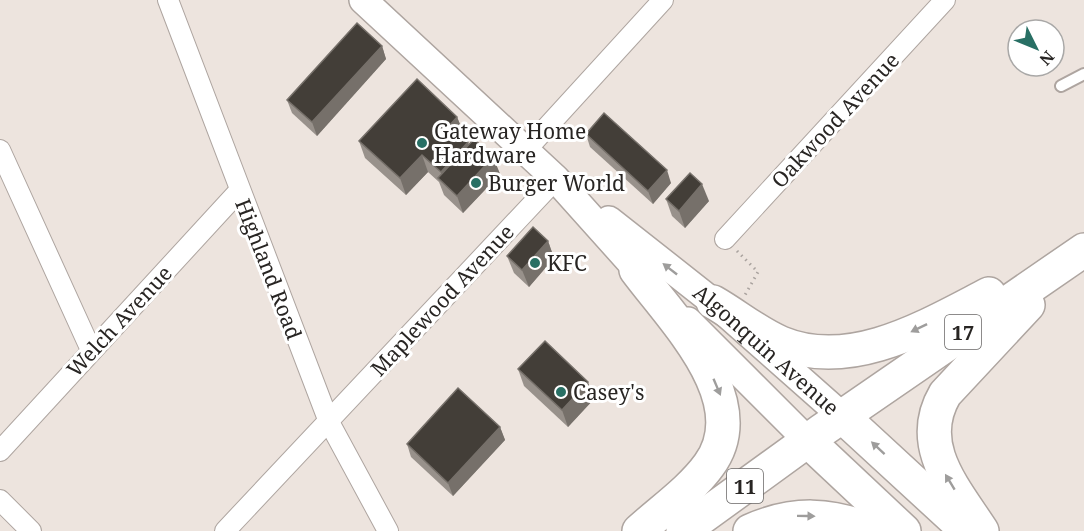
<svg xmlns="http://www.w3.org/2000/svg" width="1084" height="531" viewBox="0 0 1084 531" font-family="'Noto Serif',serif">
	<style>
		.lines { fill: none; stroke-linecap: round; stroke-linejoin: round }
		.service-casing { stroke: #aea5a0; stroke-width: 14 }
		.minor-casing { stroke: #aea5a0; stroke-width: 22 }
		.secondary-casing { stroke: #aea5a0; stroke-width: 30 }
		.trunk-casing { stroke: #aea5a0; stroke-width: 36 }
		.path { stroke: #a9a29e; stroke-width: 3; stroke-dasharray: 1.5 4.5; stroke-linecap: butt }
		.service { stroke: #fff; stroke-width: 10 }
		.minor { stroke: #fff; stroke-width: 20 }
		.secondary { stroke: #fff; stroke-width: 27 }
		.trunk { stroke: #fff; stroke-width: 33 }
		.wall { fill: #98918b }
		.shaded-wall { fill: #76706a }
		.building { fill: #433e38; stroke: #76706a; stroke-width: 1.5 }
		.oneway { fill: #9e9d9c }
		.poi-dot { fill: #286f64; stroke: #fff; stroke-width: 2 }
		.labels { text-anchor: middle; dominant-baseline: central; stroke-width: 6; stroke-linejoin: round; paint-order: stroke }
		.shield { fill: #fff; stroke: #686665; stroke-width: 1.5 }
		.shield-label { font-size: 20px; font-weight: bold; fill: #282523 }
		.street-label { font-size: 21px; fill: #282523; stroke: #fff }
		.poi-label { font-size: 21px; fill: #282523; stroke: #fff; text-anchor: start }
	</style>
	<rect width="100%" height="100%" fill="#ede4de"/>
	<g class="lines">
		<!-- service casing -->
		<g class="service-casing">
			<polyline id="service" points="1061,86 1084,74"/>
		</g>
		<!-- minor casing -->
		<g class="minor-casing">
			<g id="minor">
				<polyline points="168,0 329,422 388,531"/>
				<polyline points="0,150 91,350"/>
				<polyline points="526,150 663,0"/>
				<polyline points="725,239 945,0"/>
				<polyline points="0,451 239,191"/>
				<polyline points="0,500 31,531"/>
				<polyline points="225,531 556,179"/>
			</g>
		</g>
		<!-- secondary casing -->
		<g class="secondary-casing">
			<g id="secondary">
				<polyline points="363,0 556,179 650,284"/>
				<path id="s1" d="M 609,220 L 713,302 L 842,416"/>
				<polyline points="688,321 807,440"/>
			</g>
		</g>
		<!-- trunk casing -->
		<g class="trunk-casing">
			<g id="trunk">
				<path d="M 636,270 C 673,320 756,401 709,465 C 691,490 662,510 639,531"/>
				<path d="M 713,302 C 736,315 757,333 781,343 C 851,372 927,326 989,294"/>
				<polyline points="842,416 967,531"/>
				<polyline points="807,440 904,531"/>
				<polyline points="683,531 821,431 1084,250"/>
				<path d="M 750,531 C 795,511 830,514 875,531"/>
				<path d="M 982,531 C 954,488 915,445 945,394 L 1028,305"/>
			</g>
		</g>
		<!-- path -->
		<polyline class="path" points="737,251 758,272 745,295"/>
		<!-- service -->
		<use href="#service" class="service"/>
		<!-- minor -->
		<use href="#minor" class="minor"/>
		<!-- secondary -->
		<use href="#secondary" class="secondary"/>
		<!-- trunk -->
		<use href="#trunk" class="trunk"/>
	</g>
	<!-- wall -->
	<g class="wall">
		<polygon points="382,46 386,59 317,136 292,113 287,100"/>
		<polygon points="457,117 464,134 461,136 469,145 493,157 500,174 463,213 444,195 439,182 428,172 406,195 365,158 359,141"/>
		<polygon points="586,134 671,183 653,204 590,147"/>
		<polygon points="666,199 709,201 685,228 672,216"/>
		<polygon points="548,241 554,258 529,287 514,273 507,256"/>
		<polygon points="518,369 594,399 568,427 524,386"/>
		<polygon points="500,427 505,440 453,496 411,457 407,444"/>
	</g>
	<!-- shaded-wall -->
	<g class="shaded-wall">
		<polygon points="382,46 386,59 317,136 312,122"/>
		<polygon points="457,117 464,134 456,142 450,125"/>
		<polygon points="468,142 475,159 445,185 441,172"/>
		<polygon points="422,155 428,172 406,195 400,178"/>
		<polygon points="493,157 500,174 463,213 457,196"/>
		<polygon points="667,170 671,183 653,204 648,191"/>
		<polygon points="702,184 709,201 685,228 679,211"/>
		<polygon points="548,241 554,258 529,287 522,270"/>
		<polygon points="588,382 594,399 568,427 562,410"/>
		<polygon points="500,427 505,440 453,496 448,483"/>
	</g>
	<!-- building -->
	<g class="building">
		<polygon points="357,23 382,46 312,122 287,100"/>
		<polygon points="417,79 457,117 450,125 468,142 441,172 422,155 400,178 359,141"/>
		<polygon points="604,113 667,170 648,191 586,134"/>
		<polygon points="474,139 493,157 457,196 438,178"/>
		<polygon points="690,173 702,184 679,211 666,199"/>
		<polygon points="533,227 548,241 522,270 507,256"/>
		<polygon points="545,341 588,382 562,410 518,369"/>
		<polygon points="458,388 500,427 448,483 407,444"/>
	</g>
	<!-- one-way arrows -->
	<defs><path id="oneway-solid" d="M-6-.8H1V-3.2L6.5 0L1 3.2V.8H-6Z" transform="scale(1.5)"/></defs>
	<g class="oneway">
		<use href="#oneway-solid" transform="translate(670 269) rotate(-142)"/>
		<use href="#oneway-solid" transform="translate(919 328) rotate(154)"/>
		<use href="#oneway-solid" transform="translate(717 387) rotate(67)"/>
		<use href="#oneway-solid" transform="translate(878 448) rotate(-137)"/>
		<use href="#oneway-solid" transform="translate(950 482) rotate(-121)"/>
		<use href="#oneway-solid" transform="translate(806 516) rotate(1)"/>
	</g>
	<!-- markers -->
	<g class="poi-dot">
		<circle cx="422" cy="143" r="6"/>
		<circle cx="476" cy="183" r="6"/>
		<circle cx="535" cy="263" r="6"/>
		<circle cx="561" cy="392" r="6"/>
	</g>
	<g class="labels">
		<!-- shield labels -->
		<g class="shield">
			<rect x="945" y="315" width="36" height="34" rx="4.5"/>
			<rect x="727" y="469" width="36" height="34" rx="4.5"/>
		</g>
		<g class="shield-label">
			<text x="963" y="332">17</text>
			<text x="745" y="486">11</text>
		</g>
		<!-- street labels -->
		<g class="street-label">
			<text transform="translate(835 120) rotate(-47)">Oakwood Avenue</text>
			<text transform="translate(269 269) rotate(69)">Highland Road</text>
			<text transform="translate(442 300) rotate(-47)">Maplewood Avenue</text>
			<text transform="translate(119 321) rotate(-47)">Welch Avenue</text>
			<text stroke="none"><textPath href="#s1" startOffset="204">Algonquin Avenue</textPath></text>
		</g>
		<!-- poi labels -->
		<g class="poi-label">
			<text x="434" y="131">Gateway Home<tspan x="434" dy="24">Hardware</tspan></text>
			<text x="488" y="183">Burger World</text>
			<text x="547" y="263">KFC</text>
			<text x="573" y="392">Casey's</text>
		</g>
	</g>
	<!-- north arrow -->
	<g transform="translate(1036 48) rotate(133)"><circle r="28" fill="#ffffff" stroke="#a9a8a7" stroke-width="1.5"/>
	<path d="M0-4.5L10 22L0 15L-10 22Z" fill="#286f64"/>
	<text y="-9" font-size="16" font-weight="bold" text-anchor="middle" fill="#282523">N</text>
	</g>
</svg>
